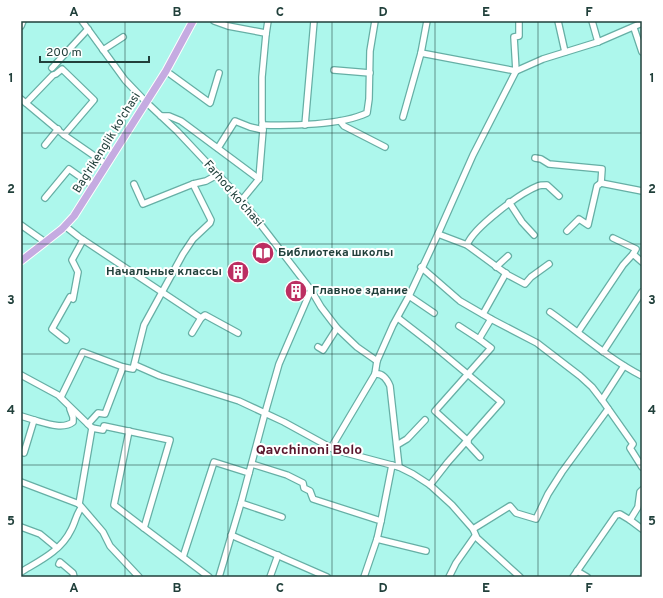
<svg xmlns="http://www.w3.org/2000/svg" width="663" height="598" viewBox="0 0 663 598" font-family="Overpass,sans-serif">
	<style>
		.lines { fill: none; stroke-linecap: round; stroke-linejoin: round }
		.minor-casing { stroke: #66afa5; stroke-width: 8 }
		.major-casing { stroke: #fff; stroke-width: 9 }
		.minor { stroke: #fff; stroke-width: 5.5 }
		.major { stroke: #c5abe1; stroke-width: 7 }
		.grid { fill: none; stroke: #21403b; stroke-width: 1; stroke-opacity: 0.55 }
		.labels { text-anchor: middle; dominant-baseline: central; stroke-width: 4; stroke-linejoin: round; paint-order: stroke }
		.street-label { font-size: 12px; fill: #21403b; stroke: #fff }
		.poi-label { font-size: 12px; font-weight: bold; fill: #21403b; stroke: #fff; text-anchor: start }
		.quarter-label { font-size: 14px; font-weight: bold; fill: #5a172d; stroke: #fff }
		.neatline { fill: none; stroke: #21403b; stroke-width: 1.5 }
		.grid-label { font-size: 13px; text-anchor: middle; font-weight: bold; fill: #21403b }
	</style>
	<rect width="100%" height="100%" fill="#adf7ec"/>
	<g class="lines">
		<!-- minor casing -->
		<g class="minor-casing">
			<g id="minor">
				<polyline points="82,21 125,80 146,102 177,131 241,199 311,290 321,307 337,328 357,347 377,361"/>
				<polyline points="214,21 228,26 265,33 266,34 262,77 262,120 263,130 259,179 241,201"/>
				<polyline points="558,21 565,52"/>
				<polyline points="592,21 598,42"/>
				<polyline points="21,26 23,21"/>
				<polyline points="634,28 642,52"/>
				<polyline points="266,34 268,21"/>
				<polyline points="103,50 123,37"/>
				<polyline points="421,53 516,71 543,59 598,42 642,23"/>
				<polyline points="52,68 88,29"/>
				<polyline points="334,70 370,73"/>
				<polyline points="166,71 210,103 219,73"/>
				<polyline points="21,99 64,135 106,164"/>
				<polyline points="26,103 53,75 56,74 62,69 94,100 64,135"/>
				<polyline points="161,116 169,116 181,121 259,179"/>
				<polyline points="403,117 421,53 427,21"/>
				<polyline points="340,121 344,126 385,147"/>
				<path d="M 262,125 C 290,126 342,125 367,113 L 369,99 L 370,51 L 375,21"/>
				<polyline points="305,125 314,21"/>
				<polyline points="45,145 58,129"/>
				<polyline points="218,148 235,121 250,127 263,130"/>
				<polyline points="535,158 541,159 549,164 602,169 601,183"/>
				<polyline points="134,184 143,204 193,184 206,181 217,175"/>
				<polyline points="45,198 69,169 93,186"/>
				<polyline points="509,202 522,222 534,235"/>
				<polyline points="21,225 45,242"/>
				<polyline points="65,226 79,237 201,318 205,315 238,333"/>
				<polyline points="567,231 579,219 588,225 597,186 601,183 642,191"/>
				<polyline points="438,234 467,245 508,275 525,284 531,277 549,264"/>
				<polyline points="613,238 636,249 633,254"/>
				<path d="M 467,245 C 473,228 520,193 538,186 C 540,185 544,185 547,185 L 559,196"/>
				<polyline points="421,267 460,301 491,319 537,343 580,376 592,387 602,400 633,444 630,448 642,467"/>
				<polyline points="496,267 508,256"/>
				<polyline points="409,296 434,313"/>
				<path d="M 550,312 C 580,333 609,359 642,376"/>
				<polyline points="483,314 506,273"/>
				<polyline points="398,318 429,342 501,402 448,462 430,485"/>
				<polyline points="459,326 479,339 491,319"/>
				<polyline points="578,332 623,265 633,254 642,262"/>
				<polyline points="192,333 201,318"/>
				<polyline points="479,339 491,348 435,411 468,441 468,444 480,457"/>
				<polyline points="66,340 52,329 70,297 73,299 78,272 72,260 83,240"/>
				<polyline points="318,347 323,350 337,328"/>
				<polyline points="603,352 642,292"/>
				<polyline points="135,365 160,376 239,401 284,422 335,450 399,467 413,474 430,485 452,505 473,529 477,538 520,577"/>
				<path d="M 375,374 C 382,373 387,379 390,386 L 399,467"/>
				<polyline points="21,375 58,395 92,428 103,430 104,426 170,440 144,528 209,577"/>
				<polyline points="61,397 83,352 123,367 133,369 144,325 183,254 193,239 210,223 211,220 193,184"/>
				<polyline points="602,400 624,366"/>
				<polyline points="21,416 34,420"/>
				<polyline points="88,424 98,413 105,414 123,367"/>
				<polyline points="129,431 114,505 144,528"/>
				<polyline points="397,445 407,439 425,420"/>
				<polyline points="331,448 375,374 377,361 393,325 409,296 438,234 473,155 516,71 514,37 519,36 519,21"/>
				<path d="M 21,452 L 24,453 L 34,420 C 45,423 63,430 73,422 L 73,417 L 70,409"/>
				<polyline points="252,464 287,475 303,483 304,488 310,491 313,499 381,521 377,539 364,577"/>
				<polyline points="21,482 79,504"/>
				<polyline points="241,503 282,517"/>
				<polyline points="79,504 103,532 110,546 139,577"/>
				<polyline points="79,504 92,428"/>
				<polyline points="630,520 642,529"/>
				<polyline points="381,521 392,465"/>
				<polyline points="21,527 40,534 57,548"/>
				<polyline points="473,529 510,506 516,513 536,519 548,494 562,472 608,409"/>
				<polyline points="231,535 327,577"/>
				<polyline points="377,539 426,551"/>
				<polyline points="183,557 214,462 249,473"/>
				<polyline points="59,564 60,562 73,573 74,577"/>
				<polyline points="577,571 587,577"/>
				<path d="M 21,572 C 39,561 61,551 71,530 C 75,523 76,515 81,508"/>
				<polyline points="219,577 241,503 265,413 279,364 311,290"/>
				<polyline points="270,577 278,555"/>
				<polyline points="449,577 456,563 475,536"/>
				<polyline points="573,577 616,515 620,514 630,520 638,507 640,492 642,490"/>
			</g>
		</g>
		<!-- major casing -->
		<g class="major-casing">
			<polyline id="major" points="21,261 62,229 74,216 166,71 193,21"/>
		</g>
		<!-- minor -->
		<use href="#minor" class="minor"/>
		<!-- major -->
		<use href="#major" class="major"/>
	</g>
	<!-- grid -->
	<path class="grid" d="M 125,21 L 125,577M 228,21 L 228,577M 332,21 L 332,577M 435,21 L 435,577M 538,21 L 538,577M 21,133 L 642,133M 21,244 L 642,244M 21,354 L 642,354M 21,465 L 642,465"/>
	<!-- icons -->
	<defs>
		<g id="library-disc" transform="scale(1.15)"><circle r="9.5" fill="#bc2e61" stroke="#fff"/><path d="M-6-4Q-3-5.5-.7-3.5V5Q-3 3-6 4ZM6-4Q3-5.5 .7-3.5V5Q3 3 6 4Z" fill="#fff"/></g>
		<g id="building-disc" transform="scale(1.15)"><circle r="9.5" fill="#bc2e61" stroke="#fff"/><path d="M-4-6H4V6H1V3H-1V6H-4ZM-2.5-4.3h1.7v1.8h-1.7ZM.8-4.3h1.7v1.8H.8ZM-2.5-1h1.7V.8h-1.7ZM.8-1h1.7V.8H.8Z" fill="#fff"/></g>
	</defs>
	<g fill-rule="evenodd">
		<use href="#library-disc" x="263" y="253"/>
		<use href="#building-disc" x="238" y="272"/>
		<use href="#building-disc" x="296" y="291"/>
	</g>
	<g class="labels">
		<!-- street labels -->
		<g class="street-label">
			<text transform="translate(107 143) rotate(-58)">Bag'rikenglik ko'chasi</text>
			<text transform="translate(233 194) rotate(49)">Farhod ko'chasi</text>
		</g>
		<!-- poi labels -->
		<g class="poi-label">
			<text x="278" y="253">Библиотека школы</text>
			<text x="222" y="272" text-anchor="end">Начальные классы</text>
			<text x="312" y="291">Главное здание</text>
		</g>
		<!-- quarter labels -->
		<g class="quarter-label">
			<text x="309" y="450">Qavchinoni Bolo</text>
		</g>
	</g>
	<!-- border -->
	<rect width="663" height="598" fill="none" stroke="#ffffff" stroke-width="44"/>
	<!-- scale -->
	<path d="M40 56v6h109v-6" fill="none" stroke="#21403b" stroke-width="2"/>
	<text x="46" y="56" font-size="12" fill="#21403b" stroke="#ffffff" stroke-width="3" paint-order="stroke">200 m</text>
	<rect x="22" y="22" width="619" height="554" class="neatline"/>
	<g class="grid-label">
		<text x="74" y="16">A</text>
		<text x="177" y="16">B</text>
		<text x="280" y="16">C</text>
		<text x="383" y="16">D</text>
		<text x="486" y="16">E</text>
		<text x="589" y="16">F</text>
		<text x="11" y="82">1</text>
		<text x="652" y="82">1</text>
		<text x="11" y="193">2</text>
		<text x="652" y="193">2</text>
		<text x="11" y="304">3</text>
		<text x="652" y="304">3</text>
		<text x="11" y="414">4</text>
		<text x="652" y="414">4</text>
		<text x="11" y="525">5</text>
		<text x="652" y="525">5</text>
		<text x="74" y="592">A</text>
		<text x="177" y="592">B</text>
		<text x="280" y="592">C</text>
		<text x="383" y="592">D</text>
		<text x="486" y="592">E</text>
		<text x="589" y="592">F</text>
	</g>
</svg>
